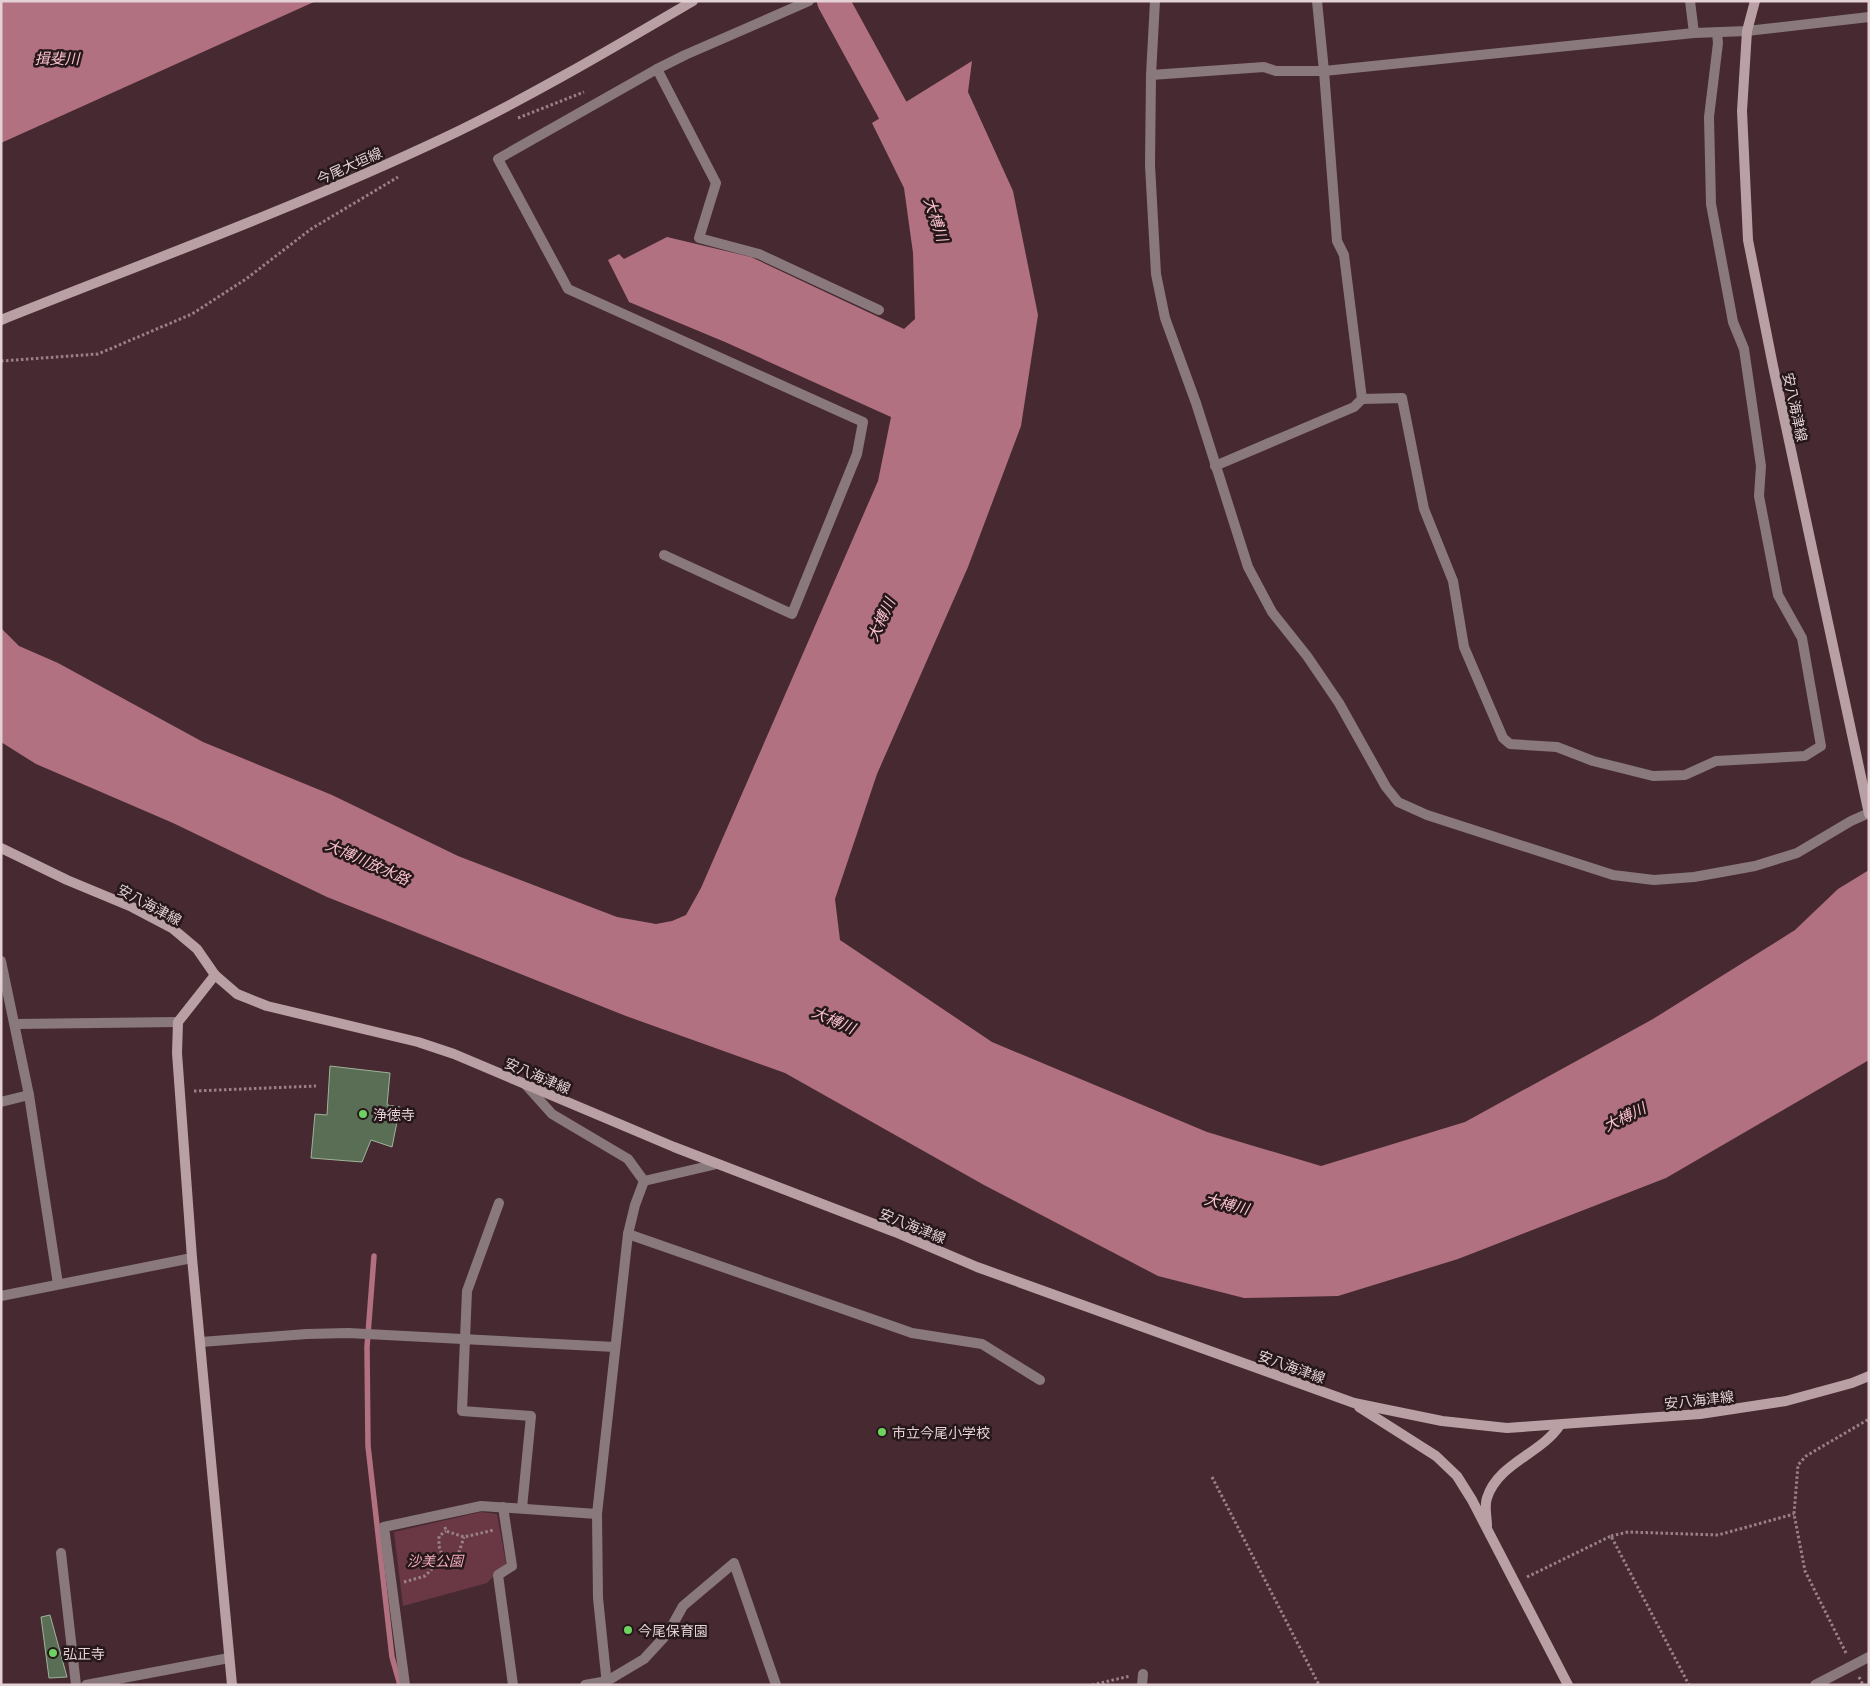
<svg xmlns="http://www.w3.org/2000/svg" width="1870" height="1686" viewBox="0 0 1870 1686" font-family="Literata,'Noto Sans JP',serif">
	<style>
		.green { fill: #6a3845 }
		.water { fill: #b17181 }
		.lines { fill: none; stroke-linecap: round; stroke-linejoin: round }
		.stream { stroke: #b17181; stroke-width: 5.5 }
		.river { stroke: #b17181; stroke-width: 32 }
		.building { fill: #5a6e56; stroke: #9eb49a }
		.path { stroke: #998187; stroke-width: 3; stroke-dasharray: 2.5 2.5; stroke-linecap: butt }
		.lane { stroke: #89797c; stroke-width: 10 }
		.street { stroke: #89797c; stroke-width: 10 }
		.secondary { stroke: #b9a0a5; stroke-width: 10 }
		.poi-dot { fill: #6fd35f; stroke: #25171a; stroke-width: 2 }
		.labels { text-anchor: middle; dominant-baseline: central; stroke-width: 5; stroke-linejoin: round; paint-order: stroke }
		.street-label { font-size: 14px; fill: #e4d1d5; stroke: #25171a }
		.poi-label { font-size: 14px; fill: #e4d1d5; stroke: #25171a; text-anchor: start }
		.park-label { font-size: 14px; font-style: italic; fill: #f6acbd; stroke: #25171a }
		.water-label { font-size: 15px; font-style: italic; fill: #fac1ce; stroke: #25171a }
	</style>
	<rect width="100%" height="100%" fill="#472a31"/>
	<!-- green -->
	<polygon class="green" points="481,1512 497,1514 506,1563 487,1583 403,1606 394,1532"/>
	<!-- water -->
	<g class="water">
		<polygon points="1,1 316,1 1,143"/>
		<polygon points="972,61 968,92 1013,191 1038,315 1021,426 968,567 877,774 835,899 840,940 992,1042 1207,1132 1321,1166 1465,1122 1653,1019 1795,930 1838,889 1869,870 1869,1060 1666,1178 1458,1259 1338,1296 1244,1298 1158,1276 984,1185 785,1073 626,1016 327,897 173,823 36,764 1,742 1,628 19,646 58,663 203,742 332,795 458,856 617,917 656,924 672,921 686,915 701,888 878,481 891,417 725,342 629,302 608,260 619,254 624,259 667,237 751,257 904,329 915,319 913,253 904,188 872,123"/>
	</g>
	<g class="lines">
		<!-- stream -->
		<polyline class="stream" points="374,1256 367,1347 368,1446 392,1657 400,1685"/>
		<!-- river -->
		<polyline class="river" points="833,1 914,149"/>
	</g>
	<!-- building -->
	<g class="building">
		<polygon points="330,1066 390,1073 387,1105 400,1107 392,1147 371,1140 362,1162 311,1158 315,1114 327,1115"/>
		<polygon points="50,1615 67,1677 49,1678 41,1617"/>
	</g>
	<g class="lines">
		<!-- path -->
		<g class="path">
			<polyline points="518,118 584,92"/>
			<polyline points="1,361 98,354 192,314 246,279 311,229 398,177"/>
			<polyline points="194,1091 316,1086"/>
			<polyline points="1212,1477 1319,1685"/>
			<polyline points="445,1527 446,1531 464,1537 494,1530"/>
			<polyline points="1611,1536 1628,1532 1718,1535 1794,1514"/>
			<polyline points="443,1558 439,1546 439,1536 446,1531"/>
			<polyline points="1527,1577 1611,1536 1689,1685"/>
			<polyline points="404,1582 425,1576 443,1558 458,1555 464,1537"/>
			<polyline points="1846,1653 1805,1571 1794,1514 1798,1465 1806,1456 1869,1419"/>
			<polyline points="1859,1677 1863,1685"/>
			<polyline points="1092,1685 1130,1676"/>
		</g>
		<!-- lane -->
		<g class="lane">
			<polyline points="499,1203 467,1291 462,1411 531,1416 522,1508"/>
			<polyline points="503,1507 512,1566 498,1575 513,1685"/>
			<polyline points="61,1553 76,1685"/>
		</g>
		<!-- street -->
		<g class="street">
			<polyline points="1155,1 1151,75 1150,165 1156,274 1165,318 1196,403 1248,567 1272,612 1307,656 1339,703 1386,787 1398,802 1427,815 1613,875 1654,880 1694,877 1755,866 1797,853 1851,821 1869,813"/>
			<polyline points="1317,1 1324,71 1337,241 1344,255 1362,399 1402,398 1424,509 1453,581 1464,647 1503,738 1510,744 1557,747 1593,761 1653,776 1685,775 1716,761 1805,756 1821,746 1802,638 1778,595 1759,496 1761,466 1744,349 1733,322 1711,204 1709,117 1718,43 1717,33"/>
			<polyline points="1690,1 1694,33"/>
			<polyline points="657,69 685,55 809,1"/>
			<polyline points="1151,75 1264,67 1276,71 1324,71 1694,33 1747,31 1869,17"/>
			<polyline points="1215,466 1354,407 1362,399"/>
			<polyline points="664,555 792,614 857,454 863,422 568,289 498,159 657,69 716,183 699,238 759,254 879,310"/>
			<polyline points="1,961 29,1095 58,1284"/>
			<polyline points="15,1024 178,1022"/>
			<polyline points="526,1085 552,1114 628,1159 644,1181 635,1205 628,1234 597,1514 598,1598 607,1685"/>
			<polyline points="1,1102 29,1095"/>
			<polyline points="644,1181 717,1164"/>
			<polyline points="628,1234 912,1333 982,1344 1040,1380"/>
			<polyline points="1,1296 192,1258"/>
			<polyline points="201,1342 307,1334 348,1333 615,1347"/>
			<polyline points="86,1685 229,1658"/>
			<polyline points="405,1685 384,1527 481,1506 597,1514"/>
			<polyline points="585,1685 607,1681 644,1659 668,1633 683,1606 734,1563 776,1685"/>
			<polyline points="1142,1685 1143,1674"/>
			<polyline points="1815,1685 1869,1657"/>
		</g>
		<!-- secondary -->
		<g class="secondary">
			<polyline points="1755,1 1747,31 1742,111 1748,240 1773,366 1869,814"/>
			<path d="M 1,320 C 149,261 300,206 444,138 C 530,97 611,49 693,1"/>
			<polyline points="1,848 67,880 132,907 172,928 197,949 215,975 237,994 267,1006 418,1042 454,1054 674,1147 895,1232 977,1267 1354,1403 1442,1421 1507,1428 1700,1414 1786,1401 1852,1383 1869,1376"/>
			<polyline points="215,975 178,1022 177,1053 192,1258 232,1685"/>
			<polyline points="1359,1407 1436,1456 1457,1476 1472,1500 1568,1685"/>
			<path d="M 1487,1526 C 1487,1518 1484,1506 1487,1498 C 1498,1463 1541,1454 1560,1425"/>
		</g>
	</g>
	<!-- markers -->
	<g class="poi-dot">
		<circle cx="363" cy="1114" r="5"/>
		<circle cx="882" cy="1432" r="5"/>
		<circle cx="628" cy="1630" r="5"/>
		<circle cx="53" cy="1653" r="5"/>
	</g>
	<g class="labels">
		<!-- street labels -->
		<g class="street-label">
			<text transform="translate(349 165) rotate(-24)">今尾大垣線</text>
			<text transform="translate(1796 407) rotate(78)">安八海津線</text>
			<text transform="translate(150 904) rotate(28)">安八海津線</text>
			<text transform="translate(538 1075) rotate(23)">安八海津線</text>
			<text transform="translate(913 1225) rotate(22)">安八海津線</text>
			<text transform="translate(1292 1366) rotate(20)">安八海津線</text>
			<text transform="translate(1699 1399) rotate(-6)">安八海津線</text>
		</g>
		<!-- poi labels -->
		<g class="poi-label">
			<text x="373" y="1114">浄徳寺</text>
			<text x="892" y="1432">市立今尾小学校</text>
			<text x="638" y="1630">今尾保育園</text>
			<text x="63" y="1653">弘正寺</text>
		</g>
		<!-- park labels -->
		<g class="park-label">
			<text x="435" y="1560">沙美公園</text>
		</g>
		<!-- water labels -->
		<g class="water-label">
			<text x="57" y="57">揖斐川</text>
			<text transform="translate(937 219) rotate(72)">大榑川</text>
			<text transform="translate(880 619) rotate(-65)">大榑川</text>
			<text transform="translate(368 861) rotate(24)">大博川放水路</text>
			<text transform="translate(834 1019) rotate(24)">大榑川</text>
			<text transform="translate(1624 1116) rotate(-26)">大榑川</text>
			<text transform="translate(1227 1203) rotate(14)">大榑川</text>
		</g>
	</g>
	<!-- border -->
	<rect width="1870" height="1686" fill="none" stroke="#e4d1d5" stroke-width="5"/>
</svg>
